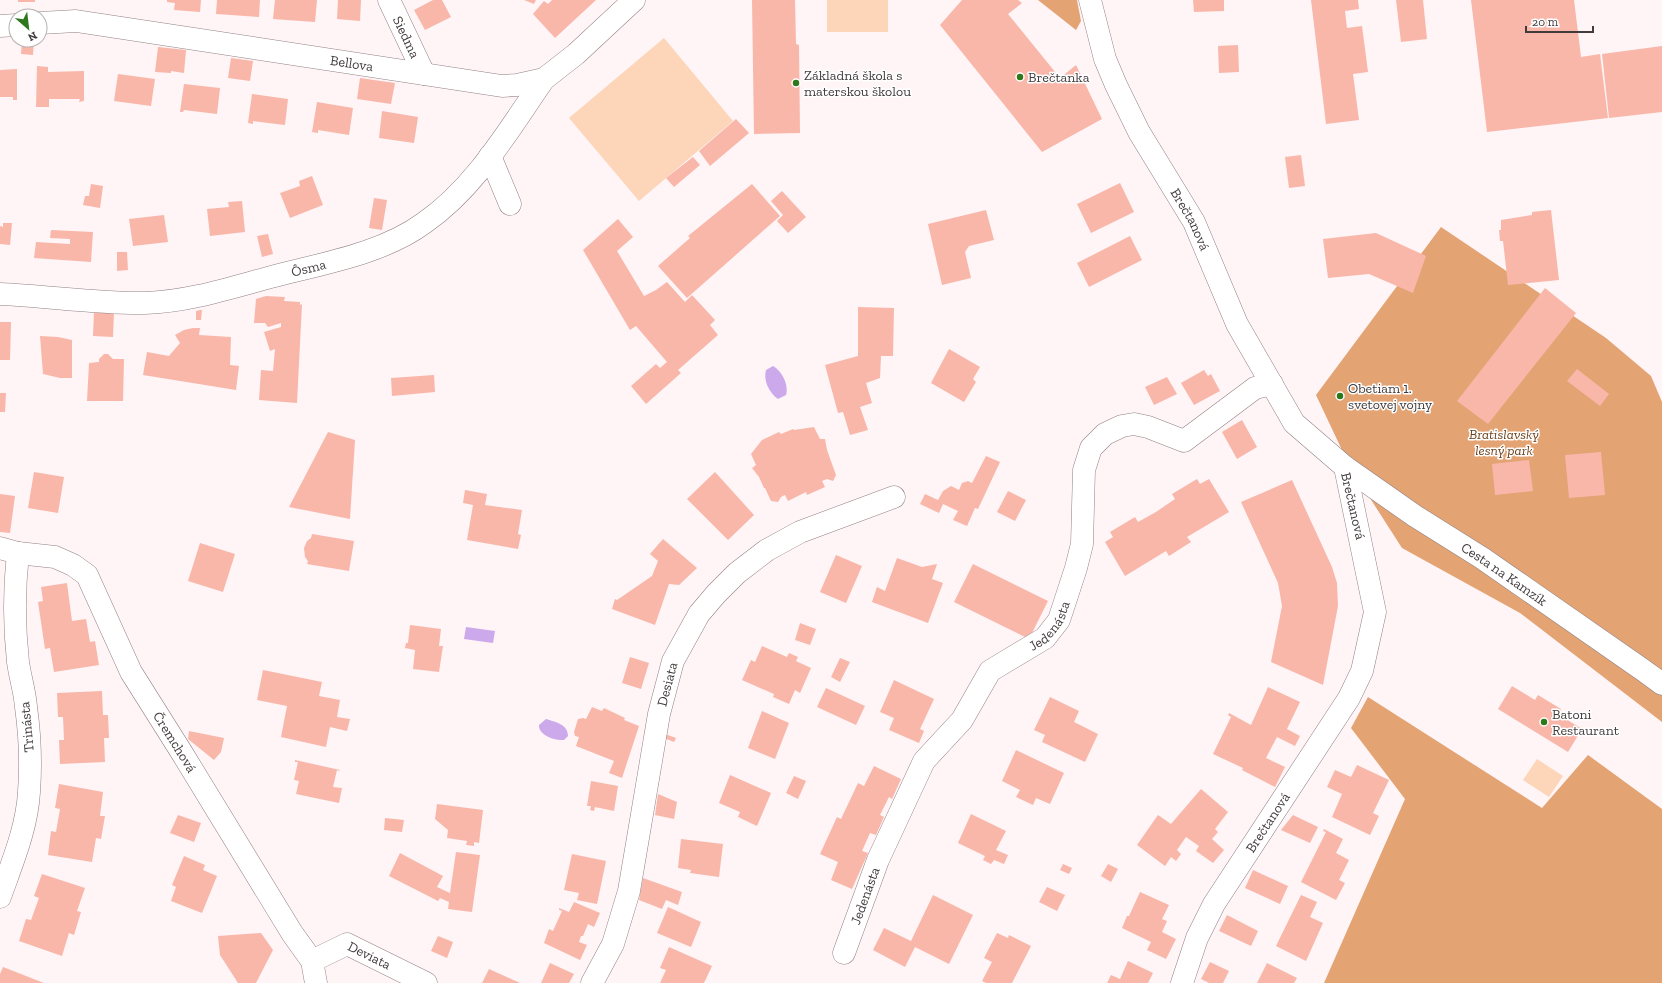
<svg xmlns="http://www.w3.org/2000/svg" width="1662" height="983" viewBox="0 0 1662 983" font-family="'Zilla Slab',serif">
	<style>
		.green { fill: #fdd6ba }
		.forest { fill: #e3a373 }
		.water { fill: #cca9eb }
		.building { fill: #f9b7aa }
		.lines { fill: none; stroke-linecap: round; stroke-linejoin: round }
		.minor-casing { stroke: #928285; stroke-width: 23 }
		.minor { stroke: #fff; stroke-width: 22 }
		.poi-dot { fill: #2e771c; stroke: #fff; stroke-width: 1.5 }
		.labels { text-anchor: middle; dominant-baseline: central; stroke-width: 3; stroke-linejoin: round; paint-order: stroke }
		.street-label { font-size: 14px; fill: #413b3c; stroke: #fff }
		.poi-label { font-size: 14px; fill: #413b3c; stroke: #fff; text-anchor: start }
		.park-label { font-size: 14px; font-style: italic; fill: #6a3f1b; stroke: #fff }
	</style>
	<rect width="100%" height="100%" fill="#fff4f6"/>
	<!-- green -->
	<g class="green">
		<rect x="827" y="0" width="61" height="32"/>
		<polygon points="664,38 733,121 639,201 569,118"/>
		<polygon points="1537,759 1563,776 1549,797 1523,780"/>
	</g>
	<!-- forest -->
	<g class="forest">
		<polygon points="1038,0 1077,0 1081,21 1076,30"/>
		<polygon points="1441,227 1606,338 1651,376 1662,402 1662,722 1520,613 1402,548 1350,467 1316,395"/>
		<polygon points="1368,697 1542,808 1588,755 1662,809 1662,983 1324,983 1405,799 1351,728"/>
	</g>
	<!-- water -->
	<g class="water">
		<path d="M 773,366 C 782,371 789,385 786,395 L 778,399 C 769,393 763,380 766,370 Z"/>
		<polygon points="466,627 495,631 493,643 464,639"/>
		<path d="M 546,719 C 555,722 568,724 568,736 L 564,740 C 555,741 538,735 539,725 Z"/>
	</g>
	<!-- building -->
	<g class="building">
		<rect x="18" y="0" width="17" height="2"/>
		<polygon points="167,0 201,0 200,12 174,10 175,3 167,2"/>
		<polygon points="217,0 260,0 259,17 216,14"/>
		<polygon points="275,0 317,0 315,22 273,19"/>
		<polygon points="338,0 361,0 360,21 337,19"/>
		<polygon points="433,0 442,0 451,17 425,30 414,10"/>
		<polygon points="524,0 536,0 534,4"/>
		<polygon points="552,0 596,0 555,38 533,14 544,1 548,4"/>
		<polygon points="752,0 795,0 796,44 799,45 800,133 754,134"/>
		<polygon points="962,0 1018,0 1022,3 1008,14 1060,78 1076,65 1102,119 1042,152 940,25"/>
		<polygon points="1193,0 1224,0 1224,11 1194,12"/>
		<polygon points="1311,0 1358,0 1359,9 1345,11 1347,28 1362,26 1368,72 1353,74 1359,120 1326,124"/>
		<polygon points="1396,0 1423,0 1427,39 1401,42"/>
		<polygon points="1471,0 1574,0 1581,57 1600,54 1608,118 1487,132"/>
		<polygon points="22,40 34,40 33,55 21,54"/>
		<polygon points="1238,45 1239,72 1219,73 1218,46"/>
		<polygon points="1662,46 1662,112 1609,118 1602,54"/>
		<polygon points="158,47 186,50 184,73 171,71 171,73 155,72"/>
		<polygon points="231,58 253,61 250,81 228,78"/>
		<polygon points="37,66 48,67 48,72 84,71 84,101 79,102 80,99 49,99 49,107 36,107"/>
		<polygon points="17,69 17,100 13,100 13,97 0,97 0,70"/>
		<polygon points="118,74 155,79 151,106 114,101"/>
		<polygon points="360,78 395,83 391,104 357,99"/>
		<polygon points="184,84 220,88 217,114 184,110 183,112 180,112"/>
		<polygon points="252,94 288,99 285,125 253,121 253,124 248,123"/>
		<polygon points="317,102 353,108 349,135 318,130 318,133 312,132"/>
		<polygon points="382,111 418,117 414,143 379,138"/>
		<polygon points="736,119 749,133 710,166 699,151"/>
		<polygon points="1301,155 1305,186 1289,188 1285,157"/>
		<polygon points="693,157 700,165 674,187 666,178"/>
		<polygon points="312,176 323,205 290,218 280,193 300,186 299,181"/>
		<polygon points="1120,183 1134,212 1091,233 1077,204"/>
		<polygon points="91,184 103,186 100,208 83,205 85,196 89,196"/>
		<polygon points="752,184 780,216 687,298 658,266 690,238 688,236"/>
		<polygon points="782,191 806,217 788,233 777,221 783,215 771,201"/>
		<polygon points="374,198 387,200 382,230 369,228"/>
		<polygon points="242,201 245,232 210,236 207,209 229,207 228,202"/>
		<polygon points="986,210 994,240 969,246 965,252 971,278 942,285 928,224"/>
		<polygon points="1551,210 1559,280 1508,285 1503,241 1500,241 1499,230 1501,230 1501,220 1532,215 1532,212"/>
		<polygon points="164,215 168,242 133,246 129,219"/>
		<polygon points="618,219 633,237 617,251 644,296 656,290 667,282 685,302 692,295 715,320 710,325 718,335 678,370 681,373 646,404 631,386 656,364 660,368 667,362 636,326 630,330 583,250"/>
		<polygon points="3,223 12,223 10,245 0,244 0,226 3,227"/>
		<polygon points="51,230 93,232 91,262 34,258 36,242 70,244 70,239 50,238"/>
		<polygon points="1376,233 1426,256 1413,293 1369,274 1328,278 1323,239"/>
		<polygon points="268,234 273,254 262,257 257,236"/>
		<polygon points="1130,236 1142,260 1089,287 1077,263"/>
		<polygon points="117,252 127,252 128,270 117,271"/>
		<polygon points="1545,288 1576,313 1488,424 1457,401"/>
		<polygon points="266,296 285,297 284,301 300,302 300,305 302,304 297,403 259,400 261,370 273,371 275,349 270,351 264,332 281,327 281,323 268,327 265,323 254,323 256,299"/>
		<polygon points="858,307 894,308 893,356 881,356 880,378 866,383 872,403 860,407 868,430 850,435 843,412 838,413 825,365 858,356"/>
		<polygon points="200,310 202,310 201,320 196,320 196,311"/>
		<polygon points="94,311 114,312 113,337 93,336"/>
		<polygon points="0,322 11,322 10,360 0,360"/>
		<polygon points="193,328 200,328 199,335 231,337 230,365 239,366 236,390 143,375 147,352 169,356 180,343 175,335 184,330"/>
		<polygon points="40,336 58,337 72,340 72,378 60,378 43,374"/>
		<polygon points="949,349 980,367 973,379 976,382 964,402 931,383"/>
		<polygon points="104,354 108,354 113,359 124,359 123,401 87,401 89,363 99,362 99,359"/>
		<polygon points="1577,369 1609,394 1600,406 1567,381"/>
		<polygon points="1204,370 1208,376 1211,374 1220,391 1194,405 1181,383"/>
		<polygon points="434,375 435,392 392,396 391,378"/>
		<polygon points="1167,377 1177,394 1154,405 1145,387"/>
		<polygon points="0,393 6,393 5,412 0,412"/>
		<polygon points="1242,420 1257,447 1237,459 1222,432"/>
		<polygon points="814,427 820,439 825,439 827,450 836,475 833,481 827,479 822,481 825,487 807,495 806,492 788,501 785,495 781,497 778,502 771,501 765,488 764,488 759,477 752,468 756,465 751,454 762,440 779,432 781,434 793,429 794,430"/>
		<polygon points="328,432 355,440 350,519 289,507"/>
		<polygon points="1601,452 1605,495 1569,498 1565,455"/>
		<polygon points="986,456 1000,462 978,509 975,508 967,526 953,520 958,511 943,504 939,513 920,504 925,494 938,500 943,491 951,486 959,490 962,483 968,481 972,483"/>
		<polygon points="1529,460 1533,491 1495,495 1492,464"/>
		<polygon points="34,472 64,477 58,513 28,508"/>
		<polygon points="715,472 754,515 728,540 687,499"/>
		<polygon points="1197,479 1200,484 1209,479 1229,512 1187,537 1191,542 1169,556 1166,551 1125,576 1105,542 1113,537 1110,532 1135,517 1138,522 1156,512 1175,499 1172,494"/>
		<polygon points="1292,480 1332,567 1337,583 1338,606 1323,685 1271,662 1282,606 1278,583 1241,502"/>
		<polygon points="465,490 487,494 485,505 522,510 518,534 521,535 518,549 467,540 473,505 463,503"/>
		<polygon points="1008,491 1026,500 1015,521 997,512"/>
		<polygon points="0,494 15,496 10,533 0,532"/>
		<polygon points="312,534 354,541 349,571 307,564 308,561 305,557 304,548 307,541 311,538"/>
		<polygon points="663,539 697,568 679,585 669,584 655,625 612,609 615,599 617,600 652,576 658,561 650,554"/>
		<polygon points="200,543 235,554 223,592 188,581"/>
		<polygon points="836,555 862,566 846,603 820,592"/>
		<polygon points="897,558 922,567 937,564 932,579 943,583 928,623 872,602 877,587 885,591"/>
		<polygon points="973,564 1048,601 1029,639 954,602"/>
		<polygon points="67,583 72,621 86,619 90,642 95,641 99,665 54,672 50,648 45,649 38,602 43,601 41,587"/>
		<polygon points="800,623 816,629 810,645 795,640"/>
		<polygon points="410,625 441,629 439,646 443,646 439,672 413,669 415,650 405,648 406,643 408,643"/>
		<polygon points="762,646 787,657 789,653 798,657 796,661 811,668 800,693 795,690 789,704 773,697 774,694 742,680 751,660 755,662"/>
		<polygon points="630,657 649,663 641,689 622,683"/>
		<polygon points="840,658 850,662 840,682 831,677"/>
		<polygon points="263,670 322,682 319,696 340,700 337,717 350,719 347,731 330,727 326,747 281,737 287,706 257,700"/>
		<polygon points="894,680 934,699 920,729 924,731 919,743 889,730 894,718 880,712"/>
		<polygon points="1512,686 1535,700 1538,695 1561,709 1558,714 1582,729 1568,752 1498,709"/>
		<polygon points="1268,687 1300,702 1287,729 1300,736 1295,746 1277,737 1266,758 1285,767 1275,787 1242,770 1243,768 1213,754 1231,717 1228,715 1229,713 1251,725"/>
		<polygon points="826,688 865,706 856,725 817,707"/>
		<polygon points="102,691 103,715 108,715 109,738 104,738 105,762 60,764 59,740 64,740 63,717 58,717 57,693"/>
		<polygon points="1050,697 1079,711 1074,722 1098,734 1085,762 1042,742 1045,735 1034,730"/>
		<polygon points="592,707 602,711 604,708 625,718 624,720 639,726 622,778 609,773 614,761 576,746 579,737 575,736 574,732 578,719 583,718 586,719"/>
		<polygon points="762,711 789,723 775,759 748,748"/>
		<polygon points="189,731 224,738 221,752 214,760 188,739"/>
		<polygon points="665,734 676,738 674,742 664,738"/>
		<polygon points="1016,750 1064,773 1050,804 1036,798 1033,805 1016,797 1020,790 1002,781"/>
		<polygon points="295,760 340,770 339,771 337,770 333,787 342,788 339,803 296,794 299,781 294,780 298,762 295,762"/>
		<polygon points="1357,765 1389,780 1373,813 1379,816 1370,835 1332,817 1342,794 1327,787 1335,770 1351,777"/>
		<polygon points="874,766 901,779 892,799 889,797 880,815 884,817 876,835 870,833 862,851 868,853 852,889 831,880 838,862 820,854 837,817 841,819 858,783 864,786"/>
		<polygon points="730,775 771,793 757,826 738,817 740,812 719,803"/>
		<polygon points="794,776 806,781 798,799 786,793"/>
		<polygon points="591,781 618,786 614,811 595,807 594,811 590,810 591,806 587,806"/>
		<polygon points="59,784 103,792 100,816 105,816 101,839 96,838 92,862 48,855 51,831 56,832 60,809 55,808"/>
		<polygon points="1201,789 1228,812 1215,829 1218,832 1212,839 1224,850 1213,863 1196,851 1199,846 1186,837 1177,850 1181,854 1176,861 1171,857 1165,866 1137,845 1158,815 1171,824"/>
		<polygon points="658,794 677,802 674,819 655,815"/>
		<polygon points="437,804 483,810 479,843 474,842 474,846 466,845 467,841 447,838 448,830 435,819"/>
		<polygon points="971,814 1006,831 996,850 1008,855 1004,864 994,860 991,864 983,860 985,856 958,843"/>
		<polygon points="178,815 201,823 194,842 170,833"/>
		<polygon points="1293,815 1318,827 1310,843 1281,830"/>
		<polygon points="385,818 404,820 402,832 384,830"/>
		<polygon points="1324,829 1343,839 1336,853 1349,860 1339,880 1345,883 1336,900 1301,882 1326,832 1323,831"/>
		<polygon points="681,839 723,844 719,877 690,873 691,870 678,868"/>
		<polygon points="456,852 480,855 472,912 448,909 449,902 440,898 438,901 389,876 400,853 443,876 437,887 450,893"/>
		<polygon points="572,854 606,861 597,904 577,900 579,893 564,890"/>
		<polygon points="184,856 205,865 203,870 217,876 202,913 171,901 176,887 172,885"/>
		<polygon points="1063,864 1072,868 1069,874 1060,870"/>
		<polygon points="1108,864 1118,869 1111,882 1101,876"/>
		<polygon points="1253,870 1288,886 1280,904 1245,888"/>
		<polygon points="42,874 85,888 77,911 81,912 74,935 69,933 62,956 19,941 26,919 31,920 39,898 34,896"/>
		<polygon points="643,878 682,892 678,905 666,900 662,909 639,900"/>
		<polygon points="1047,887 1065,895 1057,911 1039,902"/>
		<polygon points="1140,892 1169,905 1162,919 1167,921 1162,932 1176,939 1166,959 1147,950 1151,942 1122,928 1127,916 1129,916"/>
		<polygon points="933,895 973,915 949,964 915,947 905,967 873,950 884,928 911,941"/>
		<polygon points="1301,895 1317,902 1310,917 1323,923 1306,961 1276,946"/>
		<polygon points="574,902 600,913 594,927 588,924 583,936 581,936 579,942 587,945 580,960 544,943 549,929 553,931 562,911 559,910 559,908 569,912"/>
		<polygon points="668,907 701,922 691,947 657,933"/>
		<polygon points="1227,915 1258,931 1251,946 1219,931"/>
		<polygon points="261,933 273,950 256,983 238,983 220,955 218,936"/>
		<polygon points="997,933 1008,938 1009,935 1031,946 1012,983 986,983 982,981 992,962 984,958"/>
		<polygon points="438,936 453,942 447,958 431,951"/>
		<polygon points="669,947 712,966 704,983 660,983 666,970 660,968"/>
		<polygon points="1128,961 1153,973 1148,983 1107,983 1111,975 1120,979"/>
		<polygon points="1210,962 1229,971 1223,983 1209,983 1201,979"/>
		<polygon points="550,963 574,974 569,983 541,983"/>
		<polygon points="1267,963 1297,978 1294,983 1257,983"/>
		<polygon points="3,967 44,983 0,983 0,974"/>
		<polygon points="489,969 520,983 482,983"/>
	</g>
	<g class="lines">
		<!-- minor casing -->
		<g class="minor-casing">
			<g id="minor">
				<path id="s1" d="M 389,0 L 424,74"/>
				<path id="s2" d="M 1090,0 L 1105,59 L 1116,85 L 1139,132 L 1194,222 L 1237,324 L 1294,423 L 1345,467 L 1415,516 L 1482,558 L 1643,670 L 1662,684"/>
				<path id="s3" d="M 40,23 L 76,21 L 502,86 L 517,85 L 544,79 L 576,54 L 634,0"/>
				<polyline points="0,26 16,25"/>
				<polyline points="490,156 510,204"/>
				<path id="s4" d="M 0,294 C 48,296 97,304 145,303 C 187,302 230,288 271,277 C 320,264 382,254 424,223 C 476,187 509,129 544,79"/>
				<path id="s5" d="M 0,548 L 18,553 L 55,557 L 73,565 L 87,575 L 131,672 L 182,753 L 292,933 L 312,961 L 316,983"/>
				<path d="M 0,897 C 12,863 27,828 29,792 C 31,764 30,735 26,707 C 25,692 20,677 18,662 C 14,626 14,589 18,553"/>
				<path id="s6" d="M 844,953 L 878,860 L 924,761 L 962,720 L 990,671 L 1045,638 L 1059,620 L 1076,568 L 1082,544 L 1084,470 L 1091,448 L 1105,434 L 1122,426 L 1134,424 L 1148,427 L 1184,441 L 1247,394 L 1255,388 L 1272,384"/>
				<path id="s7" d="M 312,961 L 347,944 L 426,983"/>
				<path id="s8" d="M 592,983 L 613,944 L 629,891 L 659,714 L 673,661 L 699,614 L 716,594 L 737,573 L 767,550 L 800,532 L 894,497"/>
				<path id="s9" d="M 1182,983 L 1197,938 L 1214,904 L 1349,698 L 1362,671 L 1375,612 L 1345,467"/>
			</g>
		</g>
		<!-- minor -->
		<use href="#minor" class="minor"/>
	</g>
	<!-- markers -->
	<g class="poi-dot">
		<circle cx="1020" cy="77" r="4"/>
		<circle cx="796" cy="83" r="4"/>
		<circle cx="1340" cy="396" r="4"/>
		<circle cx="1544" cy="722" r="4"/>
	</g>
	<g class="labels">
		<!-- street labels -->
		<g class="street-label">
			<text stroke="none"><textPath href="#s1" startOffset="41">Siedma</textPath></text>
			<text stroke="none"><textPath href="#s3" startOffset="315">Bellova</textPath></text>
			<text stroke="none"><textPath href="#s2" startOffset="243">Brečtanová</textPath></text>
			<text stroke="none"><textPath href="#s4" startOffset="313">Ôsma</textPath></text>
			<text transform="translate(1353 506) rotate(77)">Brečtanová</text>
			<text stroke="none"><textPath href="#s2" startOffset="731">Cesta na Kamzík</textPath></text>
			<text stroke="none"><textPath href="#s6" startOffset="397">Jedenásta</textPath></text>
			<text stroke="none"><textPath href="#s8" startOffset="310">Desiata</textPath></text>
			<text transform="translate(27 727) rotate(-95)">Trinásta</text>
			<text stroke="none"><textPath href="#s5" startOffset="282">Čremchová</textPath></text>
			<text stroke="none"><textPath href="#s9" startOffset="183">Brečtanová</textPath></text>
			<text stroke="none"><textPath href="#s6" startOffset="61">Jedenásta</textPath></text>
			<text stroke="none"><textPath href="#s7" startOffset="64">Deviata</textPath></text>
		</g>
		<!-- poi labels -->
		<g class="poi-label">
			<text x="804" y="75">Základná škola s<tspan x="804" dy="16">materskou školou</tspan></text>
			<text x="1028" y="77">Brečtanka</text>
			<text x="1348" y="388">Obetiam 1.<tspan x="1348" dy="16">svetovej vojny</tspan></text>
			<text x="1552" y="714">Batoni<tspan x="1552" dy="16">Restaurant</tspan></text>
		</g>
		<!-- park labels -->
		<g class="park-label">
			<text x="1504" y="434">Bratislavský<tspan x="1504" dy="16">lesný park</tspan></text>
		</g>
	</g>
	<!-- north arrow -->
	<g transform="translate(28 28) rotate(152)"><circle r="19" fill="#ffffff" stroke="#b3b1b1"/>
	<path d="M0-3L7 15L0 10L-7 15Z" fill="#2e771c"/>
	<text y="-6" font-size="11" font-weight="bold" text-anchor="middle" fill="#413b3c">N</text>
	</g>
	<!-- scale -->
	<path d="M1526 26v6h67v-6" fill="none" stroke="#413b3c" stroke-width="2"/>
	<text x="1532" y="26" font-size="12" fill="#413b3c" stroke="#ffffff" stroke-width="3" paint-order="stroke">20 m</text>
</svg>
